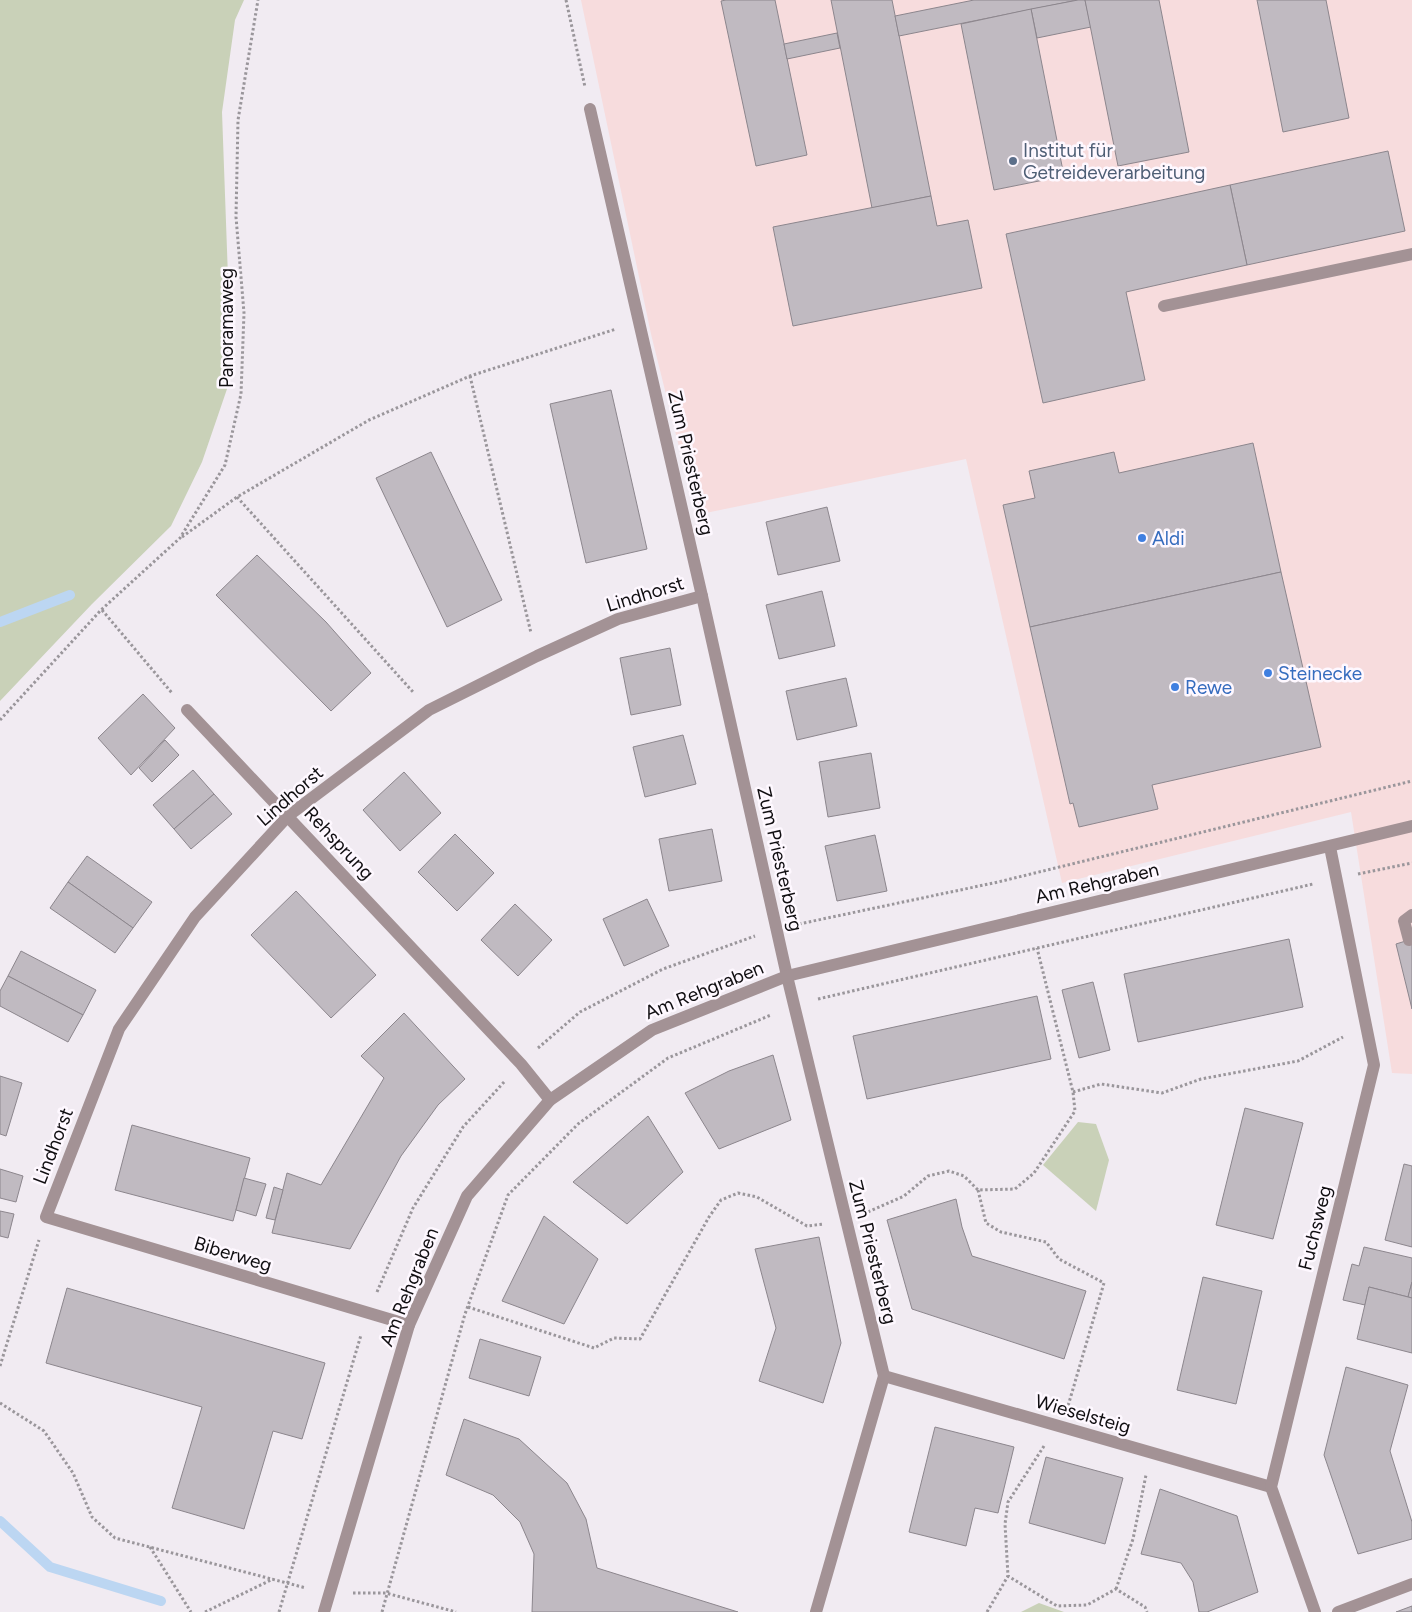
<svg xmlns="http://www.w3.org/2000/svg" width="1412" height="1612" viewBox="0 0 1412 1612" font-family="Figtree,sans-serif">
	<style>
		.commercial { fill: #f7dcdd }
		.green { fill: #c9d1b8 }
		.lines { fill: none; stroke-linecap: round; stroke-linejoin: round }
		.stream { stroke: #bcd6f2; stroke-width: 10 }
		.building { fill: #c0bac1; stroke: #8c868d }
		.path { stroke: #9a969b; stroke-width: 3; stroke-dasharray: 2.5 2.5; stroke-linecap: butt }
		.service { stroke: #a39295; stroke-width: 12 }
		.minor { stroke: #a39295; stroke-width: 12 }
		.tertiary { stroke: #a39295; stroke-width: 12 }
		.service-dot { fill: #5c6f8a; stroke: #fef8ff; stroke-width: 2 }
		.shop-dot { fill: #3f7fe0; stroke: #fef8ff; stroke-width: 2 }
		.labels { text-anchor: middle; dominant-baseline: central; stroke-width: 5; stroke-linejoin: round; paint-order: stroke }
		.service-label { font-size: 19px; fill: #4e5e75; stroke: #fef8ff; text-anchor: start }
		.street-label { font-size: 19px; fill: #100e11; stroke: #fef8ff }
		.shop-label { font-size: 19px; fill: #366cbe; stroke: #fef8ff; text-anchor: start }
	</style>
	<rect width="100%" height="100%" fill="#f1ebf2"/>
	<!-- commercial -->
	<polygon class="commercial" points="581,0 1412,0 1412,1074 1392,1073 1351,812 1062,883 966,459 696,515 651,334"/>
	<!-- green -->
	<g class="green">
		<polygon points="0,0 244,0 235,20 222,112 229,305 227,389 202,462 171,526 92,604 0,701"/>
		<polygon points="1078,1122 1096,1124 1109,1160 1096,1211 1043,1165"/>
		<polygon points="1039,1603 1064,1612 1021,1612"/>
	</g>
	<g class="lines">
		<!-- stream -->
		<g class="stream">
			<polyline points="0,622 70,595"/>
			<polyline points="0,1521 50,1567 161,1601"/>
		</g>
	</g>
	<!-- building -->
	<g class="building">
		<polygon points="726,0 775,0 807,155 756,166 721,1"/>
		<polygon points="831,0 892,0 931,196 872,208"/>
		<polygon points="974,0 1078,0 899,36 895,16"/>
		<polygon points="1078,0 1085,0 1091,27 1037,38 1031,9"/>
		<polygon points="1085,0 1159,0 1189,152 1118,166"/>
		<polygon points="1257,0 1326,0 1349,118 1283,132"/>
		<polygon points="1031,9 1064,176 994,190 961,24"/>
		<polygon points="837,33 840,48 787,59 784,44"/>
		<polygon points="1388,151 1405,231 1247,265 1230,185"/>
		<polygon points="1230,185 1247,265 1126,292 1145,380 1043,403 1006,234"/>
		<polygon points="931,196 937,226 968,220 982,288 793,326 773,227"/>
		<polygon points="611,390 647,549 586,563 550,404"/>
		<polygon points="1253,443 1281,572 1030,627 1003,505 1035,498 1029,471 1114,452 1119,473"/>
		<polygon points="431,452 502,600 447,627 376,478"/>
		<polygon points="827,507 840,561 778,575 766,522"/>
		<polygon points="257,555 326,622 371,673 331,711 216,595"/>
		<polygon points="1281,572 1321,747 1152,785 1158,809 1079,827 1073,803 1070,804 1030,627"/>
		<polygon points="822,591 835,646 779,659 766,605"/>
		<polygon points="670,648 681,705 631,715 620,658"/>
		<polygon points="846,678 857,726 797,740 786,691"/>
		<polygon points="143,694 175,728 131,775 98,738"/>
		<polygon points="683,735 696,784 645,797 633,747"/>
		<polygon points="165,740 179,755 152,782 139,768"/>
		<polygon points="871,753 880,808 828,817 819,762"/>
		<polygon points="193,770 214,794 174,829 153,805"/>
		<polygon points="404,772 441,813 400,851 363,810"/>
		<polygon points="214,794 232,814 191,849 174,829"/>
		<polygon points="712,829 722,881 669,891 659,839"/>
		<polygon points="455,834 494,873 457,911 418,872"/>
		<polygon points="875,835 887,891 837,901 825,846"/>
		<polygon points="87,856 152,902 133,928 68,882"/>
		<polygon points="68,882 133,928 115,953 50,908"/>
		<polygon points="296,891 376,975 331,1018 251,935"/>
		<polygon points="647,899 669,946 624,966 603,919"/>
		<polygon points="515,904 552,940 518,976 481,940"/>
		<polygon points="1289,939 1303,1007 1138,1042 1124,974"/>
		<polygon points="1412,939 1412,1009 1396,944"/>
		<polygon points="21,951 96,990 83,1015 8,976"/>
		<polygon points="8,976 83,1015 68,1042 0,1006 0,991"/>
		<polygon points="1093,982 1110,1050 1079,1058 1062,990"/>
		<polygon points="1037,996 1051,1059 867,1099 853,1036"/>
		<polygon points="404,1013 465,1079 438,1105 401,1156 350,1249 272,1233 287,1173 321,1185 384,1078 361,1056"/>
		<polygon points="773,1055 791,1120 719,1149 685,1093 729,1071"/>
		<polygon points="0,1076 22,1083 6,1136 0,1134"/>
		<polygon points="1245,1108 1303,1123 1273,1239 1216,1225"/>
		<polygon points="648,1116 683,1172 627,1224 573,1182"/>
		<polygon points="132,1125 250,1158 233,1221 115,1190"/>
		<polygon points="1404,1164 1412,1166 1412,1247 1385,1240"/>
		<polygon points="0,1169 23,1176 16,1202 0,1198"/>
		<polygon points="244,1178 266,1184 256,1216 236,1210"/>
		<polygon points="274,1187 283,1190 275,1220 266,1218"/>
		<polygon points="956,1199 962,1227 972,1256 1086,1291 1064,1359 912,1309 887,1220"/>
		<polygon points="0,1211 14,1214 8,1238 0,1236"/>
		<polygon points="544,1216 598,1259 564,1324 502,1301"/>
		<polygon points="819,1237 841,1343 823,1403 759,1381 776,1328 755,1249"/>
		<polygon points="1364,1247 1412,1258 1412,1282 1408,1297 1369,1287 1365,1305 1343,1300 1352,1264 1359,1266"/>
		<polygon points="1203,1277 1262,1291 1236,1404 1177,1390"/>
		<polygon points="1412,1282 1412,1298 1408,1297"/>
		<polygon points="1369,1287 1412,1298 1412,1353 1357,1339"/>
		<polygon points="67,1288 325,1363 302,1439 273,1431 244,1529 172,1508 202,1407 46,1363"/>
		<polygon points="480,1339 541,1357 529,1396 469,1378"/>
		<polygon points="1346,1367 1408,1385 1390,1451 1412,1522 1412,1539 1358,1554 1324,1455"/>
		<polygon points="464,1419 519,1439 567,1483 586,1519 597,1568 738,1612 532,1612 534,1554 520,1522 493,1495 446,1475"/>
		<polygon points="935,1427 1014,1447 998,1513 975,1508 966,1546 909,1532"/>
		<polygon points="1046,1457 1123,1478 1105,1544 1029,1523"/>
		<polygon points="1160,1489 1237,1516 1258,1592 1207,1612 1199,1612 1193,1582 1181,1563 1141,1554"/>
		<polygon points="1412,1606 1412,1612 1396,1612"/>
	</g>
	<g class="lines">
		<!-- path -->
		<g class="path">
			<polyline points="566,0 585,87"/>
			<polyline points="470,376 531,633"/>
			<polyline points="237,497 413,692"/>
			<polyline points="182,537 237,497 369,420 470,376 616,329"/>
			<polyline points="102,610 172,693"/>
			<polyline points="0,720 101,610 180,538 225,465 241,394 244,313 236,217 238,120 258,0"/>
			<polyline points="1358,874 1412,863"/>
			<polyline points="799,924 998,882 1412,781"/>
			<polyline points="818,999 1313,884"/>
			<polyline points="538,1048 580,1012 663,969 755,936"/>
			<polyline points="1073,1092 1101,1084 1162,1093 1201,1079 1298,1061 1343,1037"/>
			<polyline points="978,1190 986,1223 1001,1232 1046,1242 1059,1259 1104,1283 1068,1406"/>
			<polyline points="868,1212 904,1196 928,1176 949,1171 964,1176 978,1190 1015,1189 1034,1173 1075,1111 1073,1092 1037,948"/>
			<polyline points="377,1292 413,1208 463,1127 505,1081"/>
			<polyline points="468,1307 594,1348 614,1338 640,1339 709,1217 721,1200 738,1193 757,1197 807,1226 824,1224"/>
			<polyline points="0,1366 39,1240"/>
			<polyline points="0,1403 44,1431 73,1473 92,1517 115,1538 306,1588"/>
			<polyline points="1044,1446 1008,1502 1005,1524 1008,1576 1057,1606 1087,1605 1116,1589 1145,1607 1147,1612"/>
			<polyline points="150,1547 191,1612"/>
			<polyline points="1116,1589 1133,1539 1146,1475"/>
			<polyline points="353,1593 386,1593 456,1612"/>
			<polyline points="205,1612 273,1579"/>
			<polyline points="279,1612 361,1335"/>
			<polyline points="382,1612 465,1314 508,1195 578,1124 668,1058 771,1015"/>
			<polyline points="987,1612 1008,1576"/>
		</g>
		<!-- service -->
		<g class="service">
			<polyline points="1164,306 1412,254"/>
			<polyline points="1409,940 1404,921 1412,915"/>
			<polyline points="1338,1612 1412,1584"/>
		</g>
		<!-- minor -->
		<g class="minor">
			<polyline points="590,109 702,596 787,976 884,1376 816,1612"/>
			<polyline points="187,710 521,1064 550,1100"/>
			<polyline points="409,1325 46,1217 119,1029 195,917 288,816 429,710 537,656 618,619 702,596"/>
			<polyline points="884,1376 1271,1487"/>
			<polyline points="1315,1612 1271,1487 1374,1065 1330,847"/>
		</g>
		<!-- tertiary -->
		<polyline class="tertiary" points="324,1612 409,1325 467,1196 550,1100 652,1030 787,976 1412,826"/>
	</g>
	<!-- markers -->
	<circle class="service-dot" cx="1013" cy="161" r="5"/>
	<g class="shop-dot">
		<circle cx="1142" cy="538" r="5"/>
		<circle cx="1268" cy="673" r="5"/>
		<circle cx="1175" cy="687" r="5"/>
	</g>
	<g class="labels">
		<!-- service labels -->
		<g class="service-label">
			<text x="1023" y="150">Institut für<tspan x="1023" dy="22">Getreideverarbeitung</tspan></text>
		</g>
		<!-- street labels -->
		<g class="street-label">
			<text transform="translate(226 328) rotate(-90)">Panoramaweg</text>
			<text transform="translate(691 463) rotate(77)">Zum Priesterberg</text>
			<text transform="translate(645 594) rotate(-17)">Lindhorst</text>
			<text transform="translate(290 796) rotate(-41)">Lindhorst</text>
			<text transform="translate(339 843) rotate(47)">Rehsprung</text>
			<text transform="translate(780 859) rotate(77)">Zum Priesterberg</text>
			<text transform="translate(1097 883) rotate(-13)">Am Rehgraben</text>
			<text transform="translate(704 990) rotate(-22)">Am Rehgraben</text>
			<text transform="translate(53 1146) rotate(-69)">Lindhorst</text>
			<text transform="translate(1315 1228) rotate(-76)">Fuchsweg</text>
			<text transform="translate(873 1252) rotate(76)">Zum Priesterberg</text>
			<text transform="translate(233 1254) rotate(17)">Biberweg</text>
			<text transform="translate(409 1287) rotate(-68)">Am Rehgraben</text>
			<text transform="translate(1083 1414) rotate(16)">Wieselsteig</text>
		</g>
		<!-- shop labels -->
		<g class="shop-label">
			<text x="1152" y="538">Aldi</text>
			<text x="1278" y="673">Steinecke</text>
			<text x="1185" y="687">Rewe</text>
		</g>
	</g>
</svg>
